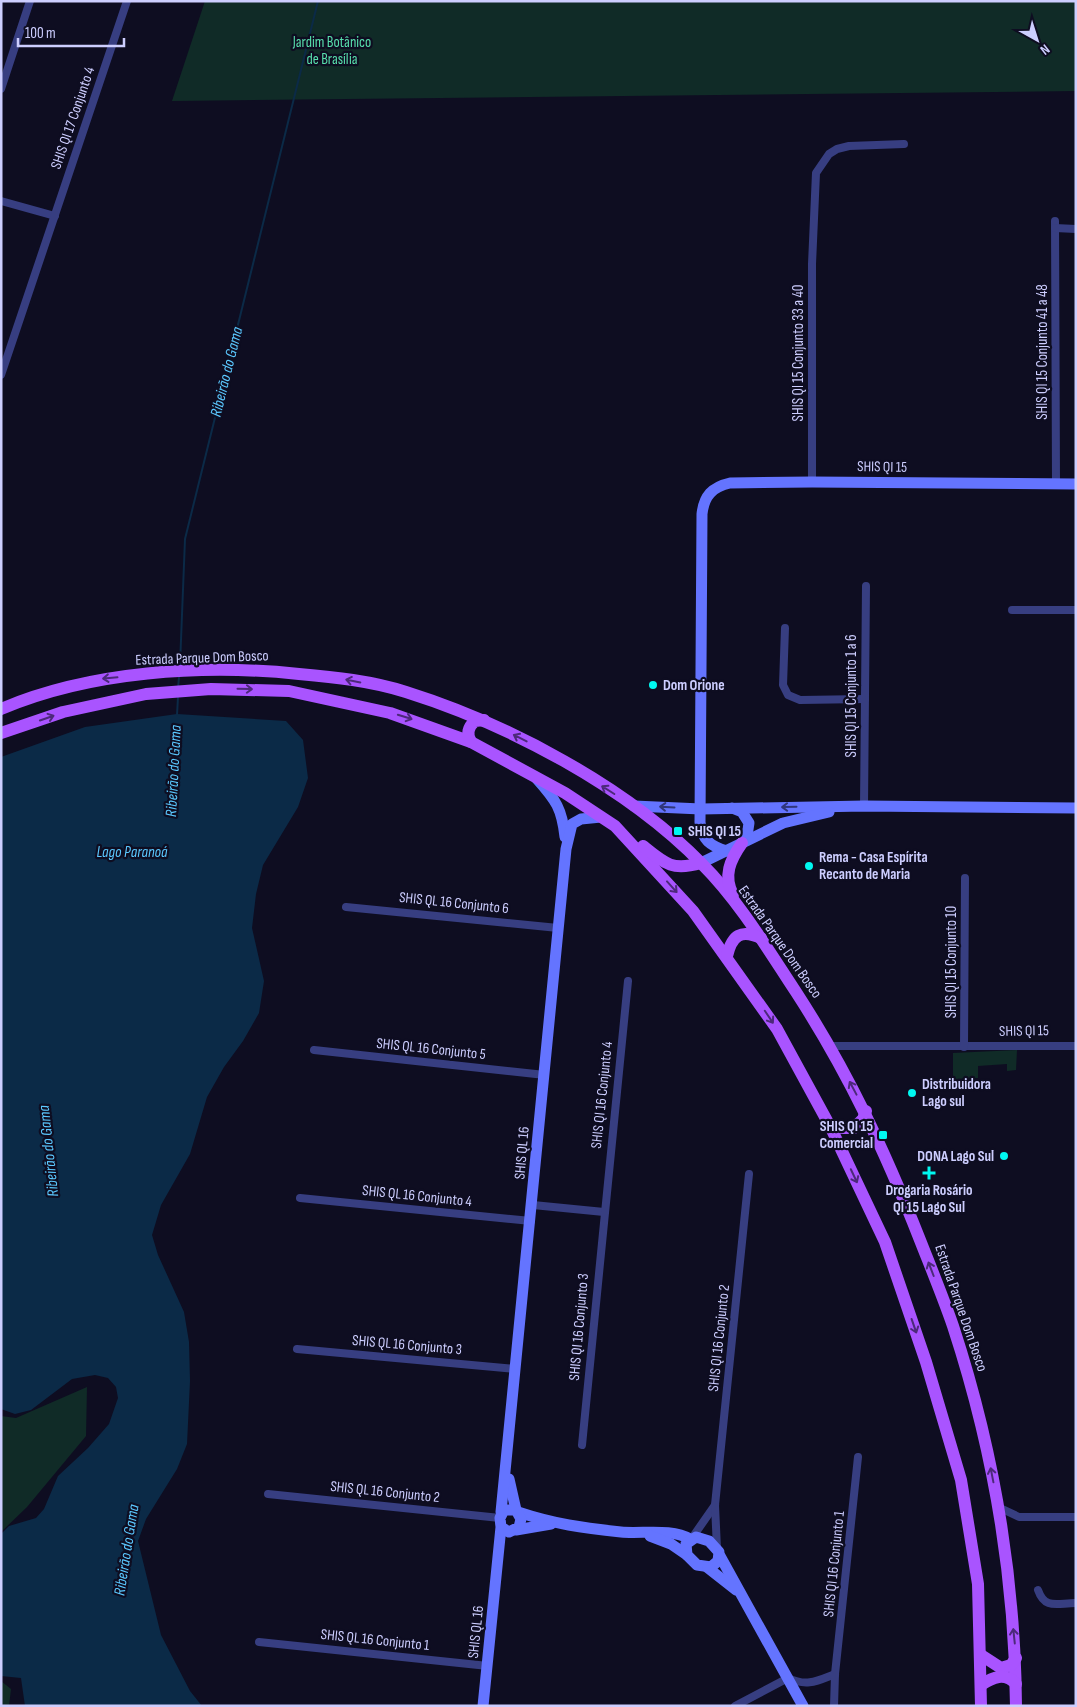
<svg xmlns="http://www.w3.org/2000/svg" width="1077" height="1707" viewBox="0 0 1077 1707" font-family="'Sofia Sans Condensed',sans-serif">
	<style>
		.green { fill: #102b27 }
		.water { fill: #0b2a47 }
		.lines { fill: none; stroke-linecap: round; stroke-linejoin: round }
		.stream { stroke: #0b2a47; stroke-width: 2 }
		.street { stroke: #373e81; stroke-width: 8 }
		.secondary { stroke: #6474ff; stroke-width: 11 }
		.primary { stroke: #a954ff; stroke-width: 12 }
		.oneway { stroke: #4c297a }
		.oneway2 { stroke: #30367a }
		.poi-dot { fill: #00f8f1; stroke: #0e0d21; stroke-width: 2 }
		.labels { text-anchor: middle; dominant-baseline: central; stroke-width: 4.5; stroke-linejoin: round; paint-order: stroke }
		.park-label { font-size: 15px; fill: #58e0ad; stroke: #0e0d21 }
		.street-label { font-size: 15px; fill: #cdceff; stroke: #0e0d21 }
		.poi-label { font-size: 15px; font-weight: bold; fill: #cdceff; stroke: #0e0d21; text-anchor: start }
		.water-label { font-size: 16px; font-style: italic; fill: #5bc8ff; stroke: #0e0d21 }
	</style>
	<rect width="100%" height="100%" fill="#0e0d21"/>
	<!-- green -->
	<g class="green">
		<polygon points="205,1 1076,1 1076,91 172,101"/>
		<polygon points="1017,1050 1016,1070 1007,1071 1007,1064 978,1066 978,1078 953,1079 953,1053"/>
		<polygon points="87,1387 86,1436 27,1507 1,1532 1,1416 16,1418"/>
		<polygon points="1,1681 11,1689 9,1706 1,1706"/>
	</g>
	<!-- water -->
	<polygon class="water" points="177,714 286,721 303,740 308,778 298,807 263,865 256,894 252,928 264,981 259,1013 243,1041 224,1067 207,1097 190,1154 161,1205 152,1235 158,1255 184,1312 189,1342 190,1381 187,1444 177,1469 146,1519 138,1541 161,1635 190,1691 202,1706 25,1706 21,1678 1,1676 1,1534 9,1526 36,1518 44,1509 58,1476 88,1448 109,1424 118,1398 116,1387 108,1378 95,1375 72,1379 31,1410 15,1414 1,1409 1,757 85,727"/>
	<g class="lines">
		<!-- stream -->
		<g class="stream">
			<polyline points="180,665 185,539 318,1"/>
			<polyline points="178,688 179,677"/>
			<polyline points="177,715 178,697"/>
		</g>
		<!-- street -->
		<g class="street">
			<polyline points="1,89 30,1"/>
			<polyline points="1,201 55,216"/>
			<polyline points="1055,221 1056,484"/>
			<polyline points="1055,228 1076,229"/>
			<polyline points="1,375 127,1"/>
			<polyline points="812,482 812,264 816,173 829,154 837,149 849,146 904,144"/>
			<polyline points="1012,610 1076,610"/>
			<polyline points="785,628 783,685 788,695 800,700 865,699"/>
			<polyline points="864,806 866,586"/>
			<polyline points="346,907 558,928"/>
			<polyline points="831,1046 1076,1046"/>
			<polyline points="964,1047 965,878"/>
			<polyline points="314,1050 545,1075"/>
			<polyline points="300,1198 531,1221"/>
			<polyline points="533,1205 604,1212"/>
			<polyline points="297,1349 516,1369"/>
			<polyline points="582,1445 628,981"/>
			<polyline points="268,1494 500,1518"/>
			<polyline points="998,1507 1019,1517 1076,1517"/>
			<polyline points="692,1538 715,1505"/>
			<polyline points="717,1549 715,1505 749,1174"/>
			<path d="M 1038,1590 C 1045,1610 1057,1603 1076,1603"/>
			<polyline points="259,1642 488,1666"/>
			<path d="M 735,1706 L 788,1678 C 807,1687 817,1681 835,1674"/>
			<polyline points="834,1706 835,1674 858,1457"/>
		</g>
		<!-- secondary -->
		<g class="secondary">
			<path d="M 537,779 C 556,800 562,809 565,837"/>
			<polyline points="634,806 701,809 864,806 1076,808"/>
			<polyline points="732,808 742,812 749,823 747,836 742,843"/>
			<path d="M 727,851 C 710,846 702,840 700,822 L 702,514 C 704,496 712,487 730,483 L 812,482 L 1076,484"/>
			<polyline points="701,863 783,823 829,812"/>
			<polyline points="509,1479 516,1510"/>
			<polyline points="501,1512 566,849 572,824 581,819 601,817"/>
			<path d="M 518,1512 C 554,1524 583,1528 621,1532 C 642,1534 672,1528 690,1539"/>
			<polyline points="516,1530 551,1524"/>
			<polyline points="650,1536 671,1544 687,1555"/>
			<polygon points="696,1537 709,1541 719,1552 718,1561 711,1567 697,1565 687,1555 686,1544"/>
			<polyline points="720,1556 803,1706"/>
			<polyline points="708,1568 736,1590"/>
			<polyline points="483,1706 501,1527 500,1518 504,1510 516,1510 521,1519 519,1527 509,1532 501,1527"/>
		</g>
		<!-- primary -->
		<g class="primary">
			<path d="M 1,709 C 90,671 203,664 299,674 C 334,677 372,681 406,692 C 508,724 627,787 702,864 C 739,901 767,948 796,992 C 848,1072 885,1151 920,1240 C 931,1268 943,1297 953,1326 C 993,1448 1015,1577 1016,1706"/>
			<polyline points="1,733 63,712 146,694 211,689 289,691 390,713 471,742 565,793 615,826 693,911 777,1029 831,1128 885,1242 926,1362 961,1480 978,1584 981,1706"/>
			<path d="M 471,742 C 466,734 468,727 475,721 L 484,720"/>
			<path d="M 643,846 C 665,864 672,871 701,863"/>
			<path d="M 733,895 C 723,876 730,860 742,843"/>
			<path d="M 727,956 C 732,935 741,929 761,938"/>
			<polyline points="831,1128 854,1128 863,1119 866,1111"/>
			<polyline points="981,1655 1001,1668 1011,1665 1016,1658"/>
			<path d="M 981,1685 C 993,1677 1005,1672 1016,1684"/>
		</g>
	</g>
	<!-- one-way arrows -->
	<defs><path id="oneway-shaft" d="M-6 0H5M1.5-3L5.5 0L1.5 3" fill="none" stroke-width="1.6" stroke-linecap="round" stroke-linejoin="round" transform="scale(1.25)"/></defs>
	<g class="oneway">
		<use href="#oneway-shaft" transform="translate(110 678) rotate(175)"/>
		<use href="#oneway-shaft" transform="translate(353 681) rotate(-169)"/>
		<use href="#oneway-shaft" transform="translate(245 689) rotate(1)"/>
		<use href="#oneway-shaft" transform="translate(405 717) rotate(17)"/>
		<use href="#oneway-shaft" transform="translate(47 718) rotate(-19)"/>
		<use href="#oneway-shaft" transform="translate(520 738) rotate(-153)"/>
		<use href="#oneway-shaft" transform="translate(608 790) rotate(-148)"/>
		<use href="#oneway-shaft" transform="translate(672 887) rotate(48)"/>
		<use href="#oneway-shaft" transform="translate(769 1017) rotate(56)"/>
		<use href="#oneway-shaft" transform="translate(853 1088) rotate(-118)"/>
		<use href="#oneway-shaft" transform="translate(854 1176) rotate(65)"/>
		<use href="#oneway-shaft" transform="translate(931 1269) rotate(-111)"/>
		<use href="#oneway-shaft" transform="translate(914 1326) rotate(71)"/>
		<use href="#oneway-shaft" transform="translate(992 1475) rotate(-101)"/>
		<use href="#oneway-shaft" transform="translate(1014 1636) rotate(-96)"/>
	</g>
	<g class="oneway2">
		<use href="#oneway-shaft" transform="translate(667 807) rotate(-177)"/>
		<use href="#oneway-shaft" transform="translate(789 807) rotate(179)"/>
	</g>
	<!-- markers -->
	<g class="poi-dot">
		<circle cx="653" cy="685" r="5"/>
		<rect x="673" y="826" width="10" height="10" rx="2.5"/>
		<circle cx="809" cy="866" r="5"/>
		<circle cx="912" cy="1093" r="5"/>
		<rect x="878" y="1130" width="10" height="10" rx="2.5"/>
		<circle cx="1004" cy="1156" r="5"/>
		<path d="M926.5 1165.5h5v5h5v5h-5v5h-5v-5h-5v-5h5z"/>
	</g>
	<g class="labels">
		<!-- park labels -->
		<g class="park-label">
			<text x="332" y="42">Jardim Botânico<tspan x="332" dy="17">de Brasília</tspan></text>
		</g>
		<!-- street labels -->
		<g class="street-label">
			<text transform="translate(73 118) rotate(-71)">SHIS QI 17 Conjunto 4</text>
			<text transform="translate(1042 352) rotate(-90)">SHIS QI 15 Conjunto 41 a 48</text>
			<text transform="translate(798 353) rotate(-90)">SHIS QI 15 Conjunto 33 a 40</text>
			<text transform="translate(882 467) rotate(1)">SHIS QI 15</text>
			<text transform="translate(202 658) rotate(-2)">Estrada Parque Dom Bosco</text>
			<text transform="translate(851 696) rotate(-90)">SHIS QI 15 Conjunto 1 a 6</text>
			<text transform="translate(454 903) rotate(6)">SHIS QL 16 Conjunto 6</text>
			<text transform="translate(780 942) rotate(55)">Estrada Parque Dom Bosco</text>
			<text transform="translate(951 962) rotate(-90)">SHIS QI 15 Conjunto 10</text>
			<text transform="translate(1024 1031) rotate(-1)">SHIS QI 15</text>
			<text transform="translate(431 1049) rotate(6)">SHIS QL 16 Conjunto 5</text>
			<text transform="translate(602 1095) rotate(-84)">SHIS QI 16 Conjunto 4</text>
			<text transform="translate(522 1153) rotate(-85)">SHIS QL 16</text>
			<text transform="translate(417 1196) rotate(6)">SHIS QL 16 Conjunto 4</text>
			<text transform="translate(961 1308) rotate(71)">Estrada Parque Dom Bosco</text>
			<text transform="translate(579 1327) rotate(-85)">SHIS QI 16 Conjunto 3</text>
			<text transform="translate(719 1338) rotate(-84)">SHIS QI 16 Conjunto 2</text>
			<text transform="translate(407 1345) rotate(5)">SHIS QL 16 Conjunto 3</text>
			<text transform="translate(385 1492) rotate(6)">SHIS QL 16 Conjunto 2</text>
			<text transform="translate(834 1564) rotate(-84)">SHIS QI 16 Conjunto 1</text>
			<text transform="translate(476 1632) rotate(-84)">SHIS QL 16</text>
			<text transform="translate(375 1640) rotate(6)">SHIS QL 16 Conjunto 1</text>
		</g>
		<!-- poi labels -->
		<g class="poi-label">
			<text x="663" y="685">Dom Orione</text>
			<text x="688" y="831">SHIS QI 15</text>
			<text x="819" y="857">Rema - Casa Espírita<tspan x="819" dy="17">Recanto de Maria</tspan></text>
			<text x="922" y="1084">Distribuidora<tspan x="922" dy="17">Lago sul</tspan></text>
			<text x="873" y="1126" text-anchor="end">SHIS QI 15<tspan x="873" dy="17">Comercial</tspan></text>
			<text x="994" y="1156" text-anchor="end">DONA Lago Sul</text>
			<text x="929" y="1190" text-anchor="middle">Drogaria Rosário<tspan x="929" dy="17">QI 15 Lago Sul</tspan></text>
		</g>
		<!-- water labels -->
		<g class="water-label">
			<text transform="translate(227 372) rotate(-76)">Ribeirão do Gama</text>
			<text transform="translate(174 771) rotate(-87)">Ribeirão do Gama</text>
			<text x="132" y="852">Lago Paranoá</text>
			<text transform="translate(49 1151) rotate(-96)">Ribeirão do Gama</text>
			<text transform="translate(127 1550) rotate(-81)">Ribeirão do Gama</text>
		</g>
	</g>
	<!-- border -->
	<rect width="1077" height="1707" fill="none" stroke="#cdceff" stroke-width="5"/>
	<!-- north arrow -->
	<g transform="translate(1037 40) rotate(141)" stroke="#0e0d21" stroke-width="4" paint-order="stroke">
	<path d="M0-4L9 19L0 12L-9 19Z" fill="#cdceff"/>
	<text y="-8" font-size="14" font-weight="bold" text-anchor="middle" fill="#cdceff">N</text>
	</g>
	<!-- scale -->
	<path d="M18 38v8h106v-8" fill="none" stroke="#cdceff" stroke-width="2.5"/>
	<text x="25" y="38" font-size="15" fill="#cdceff" stroke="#0e0d21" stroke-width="4" paint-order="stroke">100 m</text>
</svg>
